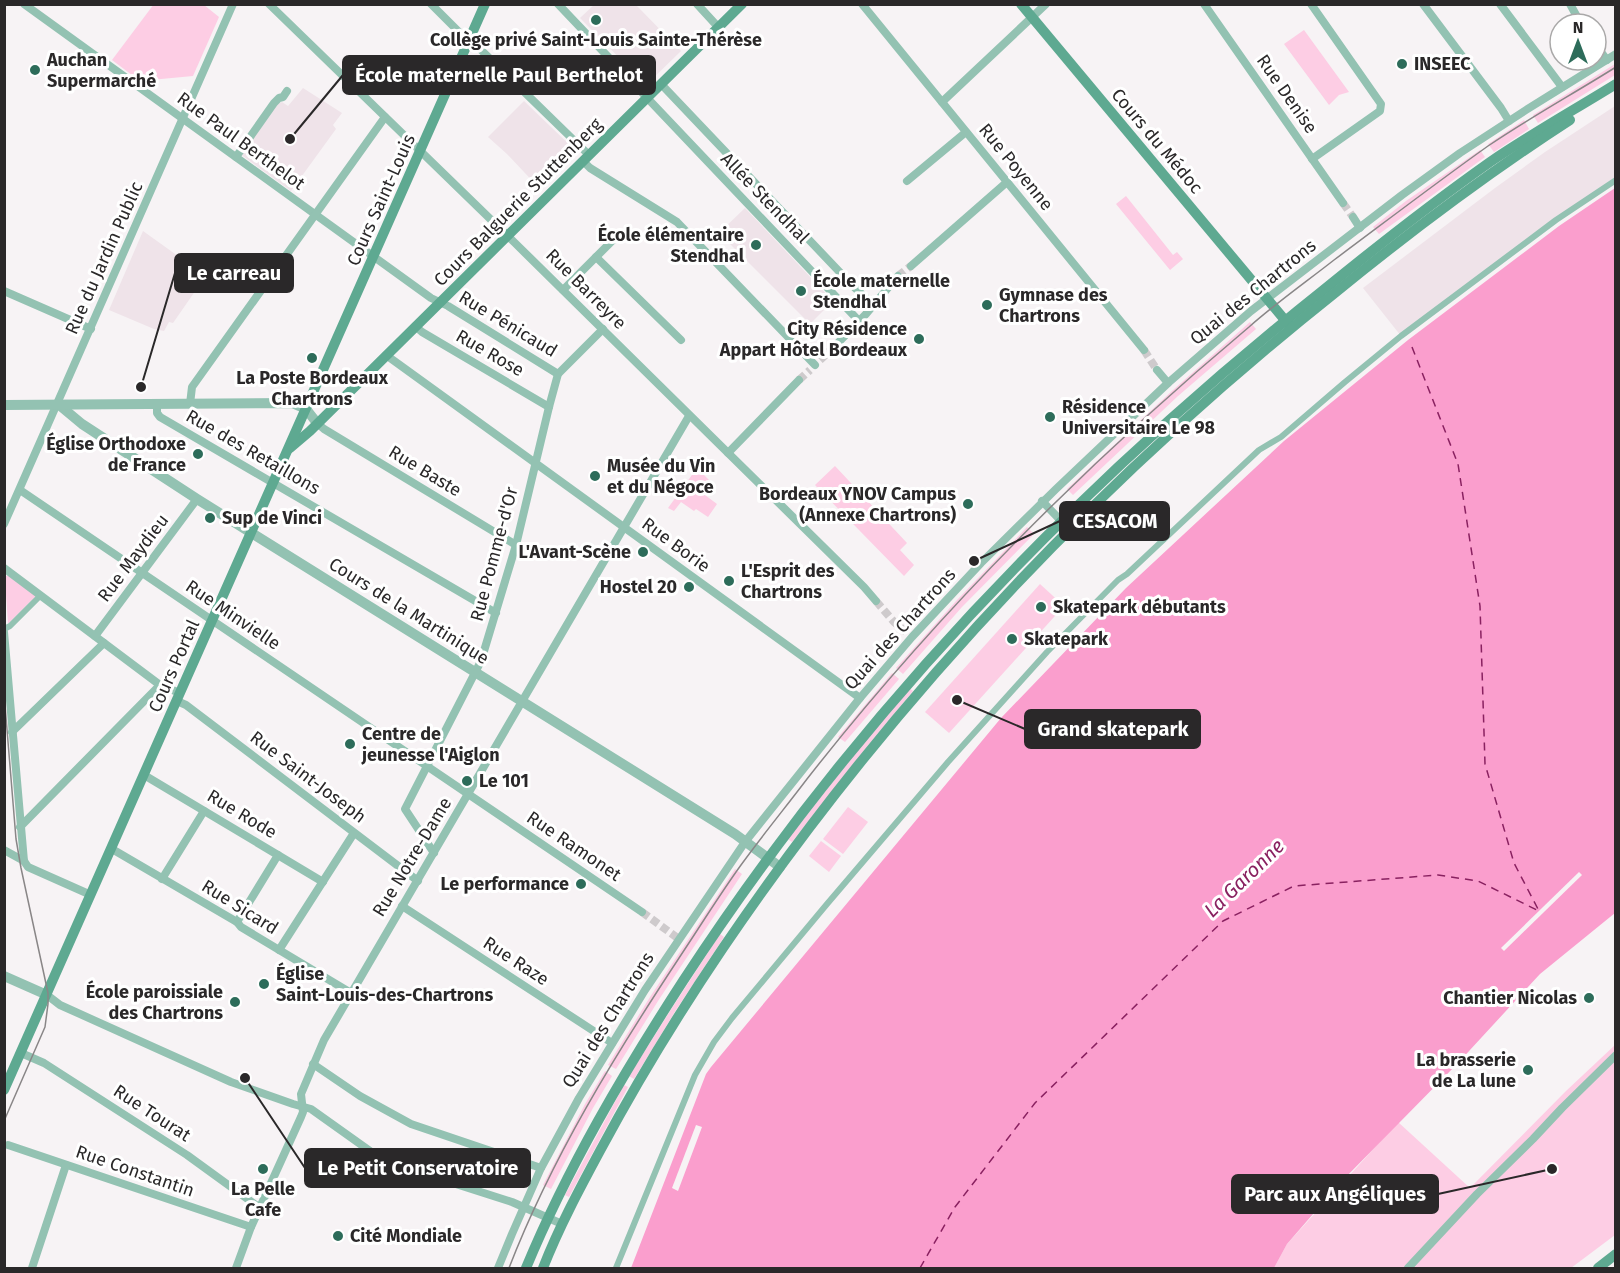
<svg xmlns="http://www.w3.org/2000/svg" width="1620" height="1273" viewBox="0 0 1620 1273" font-family="'Fira Sans',sans-serif">
	<style>
		.built { fill: #efe3e9 }
		.green { fill: #fdcde4 }
		.water { fill: #fa9ecd }
		.pier { fill: #f7f3f5 }
		.lines { fill: none; stroke-linecap: round; stroke-linejoin: round }
		.ferry { stroke: #892160; stroke-width: 1.5; stroke-dasharray: 8 6; stroke-linecap: butt }
		.minor-tunnel { stroke: #cecacc; stroke-width: 8; stroke-dasharray: 8 4; stroke-linecap: butt }
		.pedestrian { stroke: #93c2b2; stroke-width: 6 }
		.minor { stroke: #93c2b2; stroke-width: 8 }
		.tertiary { stroke: #93c2b2; stroke-width: 10 }
		.secondary { stroke: #5ea991; stroke-width: 10 }
		.tram { stroke: #898687; stroke-width: 1.5 }
		.poi-dot { fill: #2d6c5a; stroke: #fff; stroke-width: 2 }
		.labels { text-anchor: middle; dominant-baseline: central; stroke-width: 6; stroke-linejoin: round; paint-order: stroke }
		.poi-label { font-size: 18px; font-weight: bold; fill: #2a2829; stroke: #fff; text-anchor: start }
		.street-label { font-size: 18px; fill: #2a2829; stroke: #fff }
		.water-label { font-size: 20px; font-style: italic; fill: #892160; stroke: #fff }
		.leader { fill: none; stroke: #2a2829; stroke-width: 2 }
		.callout-dot { fill: #2a2829; stroke: #fff; stroke-width: 2 }
		.callout { fill: #2a2829; stroke: #2a2829; stroke-width: 2 }
		.callout-label { font-size: 20px; text-anchor: middle; font-weight: bold; fill: #fff }
	</style>
	<rect width="100%" height="100%" fill="#f7f3f5"/>
	<!-- built -->
	<g class="built">
		<polygon points="595,4 636,5 681,51 646,85 580,18"/>
		<polygon points="303,88 342,113 333,125 336,129 291,191 240,154 275,105 282,102 288,106"/>
		<polygon points="524,101 577,152 540,189 507,154 488,137"/>
		<polygon points="1615,106 1615,180 1401,336 1363,288 1495,188 1545,152"/>
		<polygon points="745,208 833,301 810,324 719,233"/>
		<polygon points="143,231 203,274 195,285 198,287 173,323 169,322 164,331 154,329 109,310"/>
	</g>
	<!-- green -->
	<g class="green">
		<polygon points="154,4 204,5 219,17 193,76 140,81 112,60"/>
		<polygon points="1304,30 1349,92 1339,95 1329,105 1284,44"/>
		<polygon points="1615,64 1615,75 1538,123 1533,115"/>
		<polygon points="1524,120 1529,129 1494,152 1488,144"/>
		<polygon points="1480,150 1485,157 1379,234 1373,227 1406,201"/>
		<polygon points="1126,196 1173,255 1177,252 1183,259 1170,270 1116,204"/>
		<polygon points="1250,322 1256,329 1178,396 1073,495 1067,489 1173,390"/>
		<polygon points="835,466 907,543 900,550 914,565 904,576 815,485"/>
		<polygon points="697,468 713,484 705,495 717,504 708,517 696,509 694,511 681,502 674,511 668,508"/>
		<polygon points="1027,527 1034,534 962,607 903,674 896,668 956,601"/>
		<polygon points="6,576 9,576 36,596 8,624 5,579"/>
		<polygon points="1040,584 1064,606 949,733 925,712"/>
		<polygon points="892,673 899,679 845,742 838,737"/>
		<polygon points="909,688 913,691 869,744 792,842 788,839 865,741"/>
		<polygon points="848,807 868,822 843,854 823,839"/>
		<polygon points="821,841 841,856 829,872 809,856"/>
		<polygon points="735,869 742,874 658,1001 616,1069 608,1065 650,997"/>
		<polygon points="720,934 724,937 676,1010 634,1079 629,1076 672,1008"/>
		<polygon points="1615,1045 1615,1235 1571,1268 1274,1268 1287,1244 1398,1122 1470,1188 1566,1091"/>
		<polygon points="605,1071 612,1076 593,1108 551,1189 543,1185 585,1104"/>
		<polygon points="624,1085 628,1087 569,1197 565,1195"/>
	</g>
	<!-- water -->
	<polygon class="water" points="1615,188 1615,913 1540,974 1458,1063 1340,1183 1287,1244 1274,1268 631,1268 706,1074 711,1067 1001,718 1126,588 1284,441 1408,340 1559,226"/>
	<!-- pier -->
	<g class="pier">
		<polygon points="1579,872 1582,875 1504,951 1501,948"/>
		<polygon points="696,1125 702,1127 678,1191 672,1188"/>
	</g>
	<g class="lines">
		<!-- ferry -->
		<polyline class="ferry" points="920,1268 955,1207 1035,1103 1223,921 1294,886 1438,875 1478,881 1539,911 1514,863 1485,764 1480,606 1458,464 1412,347"/>
		<!-- minor-tunnel -->
		<g class="minor-tunnel">
			<polyline points="1343,203 1353,217"/>
			<polyline points="898,276 911,266"/>
			<polyline points="1144,350 1157,370"/>
			<polyline points="820,360 832,349"/>
			<polyline points="799,380 810,370"/>
			<polyline points="876,601 894,622 906,632"/>
			<polyline points="642,912 679,939"/>
		</g>
		<!-- pedestrian -->
		<g class="pedestrian">
			<polyline points="4,629 10,626 41,595"/>
			<polyline points="616,1268 695,1075 714,1042 732,1018 827,904 948,762 1047,652 1118,580 1127,574 1259,450 1281,437 1345,382 1401,336 1556,220 1616,180"/>
		</g>
		<!-- minor -->
		<g class="minor">
			<polyline points="24,4 431,298 448,306 558,374"/>
			<polyline points="269,4 515,243 864,587 876,601"/>
			<polyline points="431,4 461,34 477,46 589,155"/>
			<polyline points="558,4 859,321"/>
			<polyline points="697,4 719,28"/>
			<polyline points="862,4 1144,350"/>
			<polyline points="1204,4 1343,203"/>
			<polyline points="1311,4 1381,104 1380,111 1312,159"/>
			<polyline points="1423,4 1501,108 1509,121"/>
			<polyline points="1500,4 1562,87"/>
			<polyline points="1570,4 1581,24"/>
			<polyline points="1596,45 1607,60"/>
			<polyline points="661,84 851,284 873,305"/>
			<polyline points="942,102 1046,4"/>
			<polyline points="236,157 274,103 279,98 283,97 287,91"/>
			<polyline points="583,161 590,168 677,222 815,365"/>
			<polyline points="907,181 966,132"/>
			<polyline points="1353,217 1360,228"/>
			<polyline points="596,257 681,340"/>
			<polyline points="911,266 1007,182"/>
			<polyline points="563,290 618,235"/>
			<polyline points="4,291 91,329"/>
			<polyline points="415,326 422,332 549,407"/>
			<polyline points="832,349 866,314 898,276"/>
			<polyline points="386,355 860,698"/>
			<polyline points="1157,370 1168,383"/>
			<polyline points="157,404 157,413 160,417 496,613"/>
			<polyline points="190,404 192,387 385,117"/>
			<polyline points="317,423 324,429 516,545"/>
			<polyline points="728,453 799,380"/>
			<polyline points="20,490 642,912"/>
			<polyline points="1042,501 1065,525"/>
			<polyline points="4,524 233,4"/>
			<polyline points="4,568 160,685 180,693"/>
			<polyline points="4,632 24,861"/>
			<polyline points="95,636 197,499"/>
			<polyline points="177,701 186,705 418,881"/>
			<polyline points="12,732 104,643"/>
			<polyline points="144,775 323,882"/>
			<polyline points="20,827 160,685"/>
			<polyline points="112,849 237,922 241,927 351,993"/>
			<polyline points="4,850 24,861 28,867 91,895"/>
			<polyline points="434,853 405,809 481,661 516,545 549,407 558,374 603,329"/>
			<polyline points="162,879 204,811"/>
			<polyline points="402,906 612,1043"/>
			<polyline points="237,922 278,855"/>
			<polyline points="279,950 354,833"/>
			<polyline points="47,995 60,1005 231,1082 293,1104 311,1109 384,1161 512,1202 562,1224"/>
			<polyline points="21,1053 44,1063 187,1155 260,1208"/>
			<polyline points="313,1064 360,1096 411,1124 541,1168"/>
			<polyline points="8,1145 251,1227"/>
			<polyline points="32,1268 66,1165"/>
			<polyline points="236,1268 251,1227 301,1117 303,1112 301,1094 324,1040 689,416"/>
			<polyline points="498,1268 512,1234 541,1168 579,1098 645,990 745,842 860,698 912,637 981,563 1056,489 1168,383 1251,311 1402,195 1460,153 1526,110 1616,54"/>
			<polyline points="1408,1268 1477,1194 1533,1139 1562,1108 1616,1055"/>
		</g>
		<!-- tertiary -->
		<g class="tertiary">
			<polyline points="58,404 82,424 197,499 735,834 780,867"/>
			<polyline points="4,405 292,403 306,409 317,423"/>
			<polyline points="4,976 47,995"/>
		</g>
		<!-- secondary -->
		<g class="secondary">
			<polyline points="1021,4 1289,325"/>
			<polyline points="290,448 310,431 742,4"/>
			<polyline points="4,1090 485,4"/>
			<path d="M 526,1268 C 568,1167 624,1072 683,981 C 855,717 1075,488 1321,292 C 1376,247 1432,203 1490,162 C 1531,134 1574,110 1616,84"/>
			<path d="M 543,1268 C 559,1227 580,1188 601,1149 C 638,1080 679,1013 723,948 C 892,699 1101,479 1336,292 C 1411,231 1488,173 1570,120"/>
			<polyline points="1598,1268 1616,1254"/>
		</g>
		<!-- tram -->
		<g class="tram">
			<polyline points="4,693 16,839 21,868 48,993 48,1004 45,1027 4,1121"/>
			<path d="M 509,1268 C 552,1157 615,1055 681,955 C 701,925 720,894 741,865 C 762,836 785,808 807,779 C 937,613 1087,463 1249,327 C 1276,303 1306,282 1334,260 C 1385,222 1436,183 1488,146 C 1529,118 1573,94 1616,67"/>
		</g>
	</g>
	<!-- markers -->
	<g class="poi-dot">
		<circle cx="596" cy="20" r="6"/>
		<circle cx="1402" cy="64" r="6"/>
		<circle cx="35" cy="70" r="6"/>
		<circle cx="756" cy="245" r="6"/>
		<circle cx="801" cy="291" r="6"/>
		<circle cx="987" cy="305" r="6"/>
		<circle cx="919" cy="339" r="6"/>
		<circle cx="312" cy="358" r="6"/>
		<circle cx="1050" cy="417" r="6"/>
		<circle cx="198" cy="454" r="6"/>
		<circle cx="595" cy="476" r="6"/>
		<circle cx="968" cy="504" r="6"/>
		<circle cx="210" cy="518" r="6"/>
		<circle cx="643" cy="552" r="6"/>
		<circle cx="729" cy="581" r="6"/>
		<circle cx="689" cy="587" r="6"/>
		<circle cx="1041" cy="607" r="6"/>
		<circle cx="1012" cy="639" r="6"/>
		<circle cx="350" cy="744" r="6"/>
		<circle cx="467" cy="781" r="6"/>
		<circle cx="581" cy="884" r="6"/>
		<circle cx="264" cy="984" r="6"/>
		<circle cx="1589" cy="998" r="6"/>
		<circle cx="235" cy="1002" r="6"/>
		<circle cx="1528" cy="1070" r="6"/>
		<circle cx="263" cy="1169" r="6"/>
		<circle cx="338" cy="1236" r="6"/>
	</g>
	<g class="labels">
		<!-- poi labels -->
		<g class="poi-label">
			<text x="596" y="40" text-anchor="middle">Collège privé Saint-Louis Sainte-Thérèse</text>
			<text x="47" y="60">Auchan<tspan x="47" dy="21">Supermarché</tspan></text>
			<text x="1414" y="64">INSEEC</text>
			<text x="744" y="235" text-anchor="end">École élémentaire<tspan x="744" dy="21">Stendhal</tspan></text>
			<text x="813" y="281">École maternelle<tspan x="813" dy="21">Stendhal</tspan></text>
			<text x="999" y="295">Gymnase des<tspan x="999" dy="21">Chartrons</tspan></text>
			<text x="907" y="329" text-anchor="end">City Résidence<tspan x="907" dy="21">Appart Hôtel Bordeaux</tspan></text>
			<text x="312" y="378" text-anchor="middle">La Poste Bordeaux<tspan x="312" dy="21">Chartrons</tspan></text>
			<text x="1062" y="407">Résidence<tspan x="1062" dy="21">Universitaire Le 98</tspan></text>
			<text x="186" y="444" text-anchor="end">Église Orthodoxe<tspan x="186" dy="21">de France</tspan></text>
			<text x="607" y="466">Musée du Vin<tspan x="607" dy="21">et du Négoce</tspan></text>
			<text x="956" y="494" text-anchor="end">Bordeaux YNOV Campus<tspan x="956" dy="21">(Annexe Chartrons)</tspan></text>
			<text x="222" y="518">Sup de Vinci</text>
			<text x="631" y="552" text-anchor="end">L'Avant-Scène</text>
			<text x="741" y="571">L'Esprit des<tspan x="741" dy="21">Chartrons</tspan></text>
			<text x="677" y="587" text-anchor="end">Hostel 20</text>
			<text x="1053" y="607">Skatepark débutants</text>
			<text x="1024" y="639">Skatepark</text>
			<text x="362" y="734">Centre de<tspan x="362" dy="21">jeunesse l'Aiglon</tspan></text>
			<text x="479" y="781">Le 101</text>
			<text x="569" y="884" text-anchor="end">Le performance</text>
			<text x="276" y="974">Église<tspan x="276" dy="21">Saint-Louis-des-Chartrons</tspan></text>
			<text x="223" y="992" text-anchor="end">École paroissiale<tspan x="223" dy="21">des Chartrons</tspan></text>
			<text x="1577" y="998" text-anchor="end">Chantier Nicolas</text>
			<text x="1516" y="1060" text-anchor="end">La brasserie<tspan x="1516" dy="21">de La lune</tspan></text>
			<text x="263" y="1189" text-anchor="middle">La Pelle<tspan x="263" dy="21">Cafe</tspan></text>
			<text x="350" y="1236">Cité Mondiale</text>
		</g>
		<!-- street labels -->
		<g class="street-label">
			<text transform="translate(1287 94) rotate(55)">Rue Denise</text>
			<text transform="translate(241 141) rotate(36)">Rue Paul Berthelot</text>
			<text transform="translate(1157 141) rotate(50)">Cours du Médoc</text>
			<text transform="translate(1016 167) rotate(51)">Rue Poyenne</text>
			<text transform="translate(765 198) rotate(46)">Allée Stendhal</text>
			<text transform="translate(381 200) rotate(-66)">Cours Saint-Louis</text>
			<text transform="translate(518 202) rotate(-45)">Cours Balguerie Stuttenberg</text>
			<text transform="translate(104 258) rotate(-66)">Rue du Jardin Public</text>
			<text transform="translate(586 289) rotate(45)">Rue Barreyre</text>
			<text transform="translate(1253 292) rotate(-39)">Quai des Chartrons</text>
			<text transform="translate(508 324) rotate(31)">Rue Pénicaud</text>
			<text transform="translate(490 353) rotate(30)">Rue Rose</text>
			<text transform="translate(253 452) rotate(30)">Rue des Retaillons</text>
			<text transform="translate(425 471) rotate(31)">Rue Baste</text>
			<text transform="translate(676 545) rotate(36)">Rue Borie</text>
			<text transform="translate(494 554) rotate(-75)">Rue Pomme-d'Or</text>
			<text transform="translate(133 558) rotate(-53)">Rue Maydieu</text>
			<text transform="translate(409 611) rotate(32)">Cours de la Martinique</text>
			<text transform="translate(233 615) rotate(34)">Rue Minvielle</text>
			<text transform="translate(900 629) rotate(-48)">Quai des Chartrons</text>
			<text transform="translate(174 666) rotate(-66)">Cours Portal</text>
			<text transform="translate(308 777) rotate(37)">Rue Saint-Joseph</text>
			<text transform="translate(242 814) rotate(31)">Rue Rode</text>
			<text transform="translate(574 846) rotate(34)">Rue Ramonet</text>
			<text transform="translate(412 857) rotate(-59)">Rue Notre-Dame</text>
			<text transform="translate(240 907) rotate(32)">Rue Sicard</text>
			<text transform="translate(516 961) rotate(33)">Rue Raze</text>
			<text transform="translate(608 1020) rotate(-58)">Quai des Chartrons</text>
			<text transform="translate(152 1113) rotate(33)">Rue Tourat</text>
			<text transform="translate(135 1171) rotate(19)">Rue Constantin</text>
		</g>
		<!-- water labels -->
		<g class="water-label">
			<text transform="translate(1244 878) rotate(-44)">La Garonne</text>
		</g>
	</g>
	<!-- callouts -->
	<path class="leader" d="M290 139L343 75M141 387L175 273M974 561L1060 521M957 700L1025 729M245 1078L305 1168M1552 1169L1438 1194"/>
	<g class="callout-dot">
		<circle cx="290" cy="139" r="6"/>
		<circle cx="141" cy="387" r="6"/>
		<circle cx="974" cy="561" r="6"/>
		<circle cx="957" cy="700" r="6"/>
		<circle cx="245" cy="1078" r="6"/>
		<circle cx="1552" cy="1169" r="6"/>
	</g>
	<g class="callout">
		<rect x="343" y="56" width="312" height="38" rx="6"/>
		<rect x="175" y="254" width="118" height="38" rx="6"/>
		<rect x="1060" y="502" width="109" height="38" rx="6"/>
		<rect x="1025" y="710" width="175" height="38" rx="6"/>
		<rect x="305" y="1149" width="225" height="38" rx="6"/>
		<rect x="1232" y="1175" width="206" height="38" rx="6"/>
	</g>
	<g class="callout-label">
		<text x="499" y="82">École maternelle Paul Berthelot</text>
		<text x="234" y="280">Le carreau</text>
		<text x="1115" y="528">CESACOM</text>
		<text x="1113" y="736">Grand skatepark</text>
		<text x="418" y="1175">Le Petit Conservatoire</text>
		<text x="1335" y="1201">Parc aux Angéliques</text>
	</g>
	<!-- border -->
	<rect width="1620" height="1273" fill="none" stroke="#2a2829" stroke-width="12"/>
	<!-- north arrow -->
	<g transform="translate(1578 42)"><circle r="28" fill="#ffffff" stroke="#aaa9a9" stroke-width="1.5"/>
	<path d="M0-4.5L10 22L0 15L-10 22Z" fill="#2d6c5a"/>
	<text y="-9" font-size="16" font-weight="bold" text-anchor="middle" fill="#2a2829">N</text>
	</g>
</svg>
